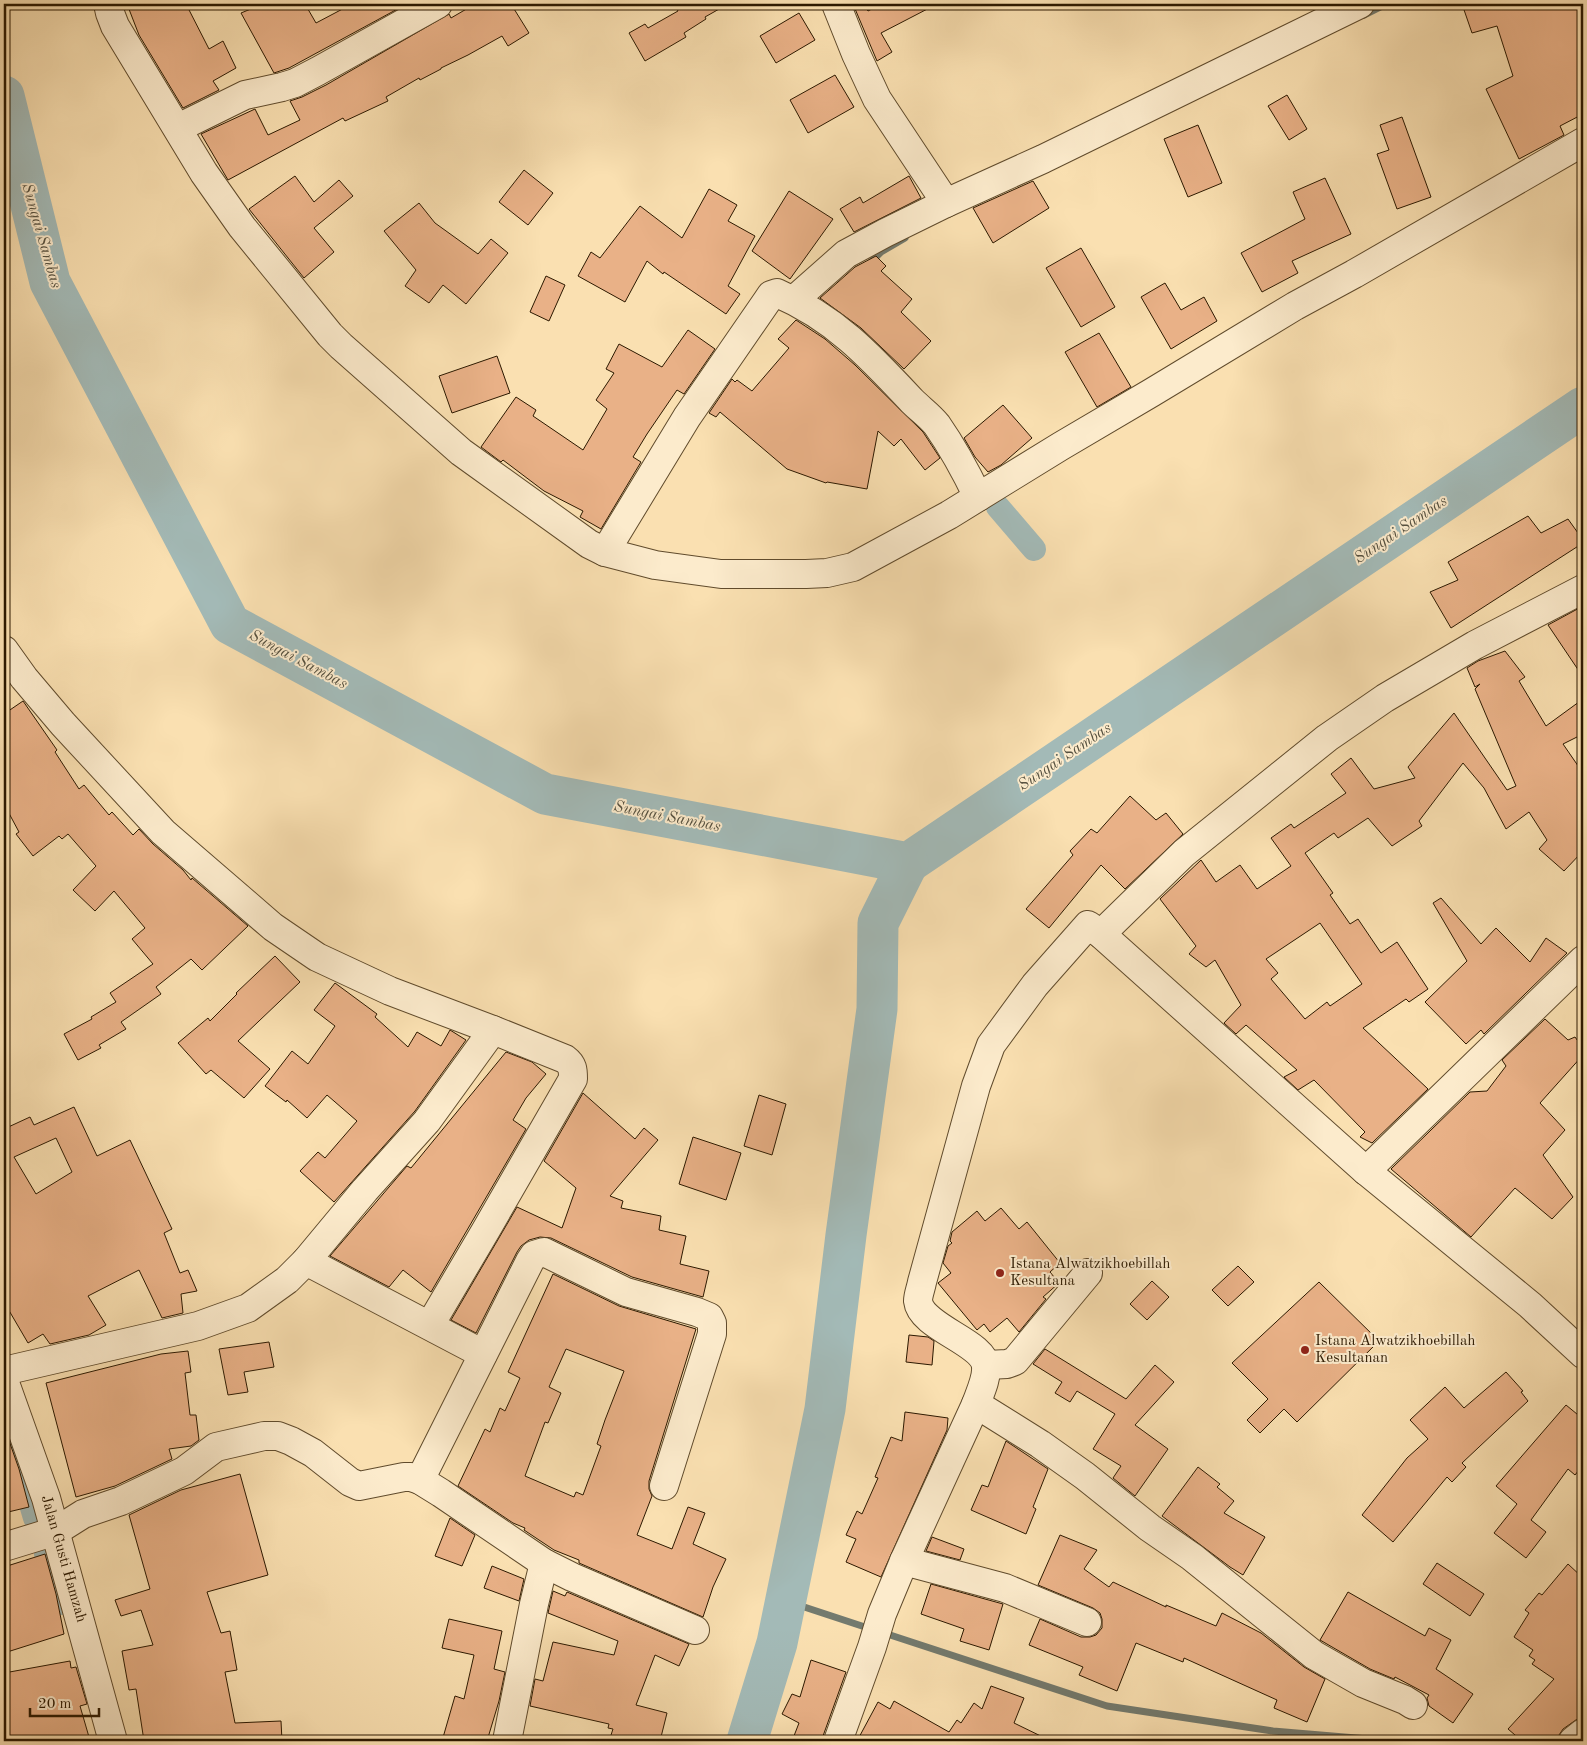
<svg xmlns="http://www.w3.org/2000/svg" width="1587" height="1745" viewBox="0 0 1587 1745" font-family="'Old Standard TT',serif">
	<style>
		.lines { fill: none; stroke-linecap: round; stroke-linejoin: round }
		.stream { stroke: #737a6e; stroke-width: 7 }
		.canal { stroke: #a3bab7; stroke-width: 24 }
		.river { stroke: #a3bab7; stroke-width: 41 }
		.building { fill: #e9b187; stroke: #2c1900; fill-rule: evenodd }
		.minor-casing { stroke: #604b2c; stroke-width: 30 }
		.minor { stroke: #fcebcc; stroke-width: 28 }
		.poi-dot { fill: #8f2418; stroke: #fcebcc; stroke-width: 2 }
		.labels { text-anchor: middle; dominant-baseline: central; stroke-width: 4; stroke-linejoin: round; paint-order: stroke }
		.poi-label { font-size: 15px; fill: #2c1900; stroke: #fcebcc; text-anchor: start }
		.street-label { font-size: 15px; fill: #2c1900; stroke: #fcebcc }
		.water-label { font-size: 16px; font-style: italic; fill: #565140; stroke: #fcebcc }
	</style>
	<rect width="100%" height="100%" fill="#fae0b1"/>
	<filter id="stains"><feTurbulence type="fractalNoise" baseFrequency=".004" numOctaves="4"/><feColorMatrix values="0 0 0 0 .2 0 0 0 0 .09 0 0 0 0 .02 0 0 0 .5 -.17"/></filter>
	<radialGradient id="worn" r=".72"><stop offset=".6" stop-color="#630" stop-opacity="0"/><stop offset="1" stop-color="#630" stop-opacity=".3"/></radialGradient>
	<g class="lines">
		<!-- stream -->
		<g class="stream">
			<polyline points="1364,15 1386,4"/>
			<polyline points="871,262 881,252 905,238"/>
			<polyline points="786,1601 871,1629"/>
			<polyline points="881,1632 1107,1706 1273,1731 1368,1739 1379,1741"/>
		</g>
		<!-- canal -->
		<g class="canal">
			<polyline points="998,507 1034,549"/>
			<polyline points="4,1424 23,1477 35,1518"/>
			<polyline points="46,1554 62,1603"/>
		</g>
		<!-- river -->
		<g class="river">
			<polyline points="4,96 50,282 230,624 545,794 908,863 1583,407"/>
			<polyline points="747,1741 777,1643 825,1409 846,1235 877,1009 878,923 908,863"/>
		</g>
	</g>
	<!-- building -->
	<g class="building">
		<polygon points="127,4 186,4 209,49 223,41 236,68 213,81 219,90 183,108 139,35"/>
		<polygon points="263,4 305,4 316,23 352,4 402,4 403,6 289,68 274,73 241,13"/>
		<polygon points="475,4 511,4 529,33 508,46 502,36 468,55 441,68 441,69 420,80 419,78 386,97 388,101 345,121 343,118 228,180 201,134 255,109 268,135 300,120 290,101 302,97 326,85 449,14 451,18"/>
		<polygon points="674,4 728,4 705,17 706,19 684,33 686,37 645,61 629,33 645,24 648,28 678,11"/>
		<polygon points="853,4 863,4 868,11 881,4 937,4 881,33 892,52 877,61"/>
		<polygon points="1462,4 1583,4 1583,114 1560,126 1564,135 1519,159 1486,89 1513,76 1497,26 1472,33"/>
		<polygon points="799,13 815,40 776,63 760,36"/>
		<polygon points="835,75 854,107 808,133 790,100"/>
		<polygon points="1287,95 1307,129 1289,140 1268,106"/>
		<polygon points="1402,117 1431,197 1397,209 1377,154 1389,150 1380,125"/>
		<polygon points="1198,125 1222,183 1188,197 1164,139"/>
		<polygon points="524,170 553,193 528,225 499,202"/>
		<polygon points="295,176 314,202 339,180 353,196 314,228 334,252 304,278 249,209"/>
		<polygon points="909,176 921,198 854,232 840,209 860,197 863,203"/>
		<polygon points="1325,178 1351,234 1292,261 1298,273 1262,292 1241,253 1305,219 1293,192"/>
		<polygon points="1033,181 1049,208 993,243 973,208"/>
		<polygon points="709,189 737,205 728,221 755,236 728,286 740,294 726,314 664,272 663,274 647,261 625,302 578,276 591,252 600,258 640,206 682,238"/>
		<polygon points="789,191 833,219 790,279 752,251"/>
		<polygon points="419,203 435,223 478,254 491,239 508,253 466,304 443,285 429,303 405,286 416,270 384,231"/>
		<polygon points="1081,248 1115,307 1081,327 1046,268"/>
		<polygon points="876,256 886,266 881,271 912,299 901,312 931,341 904,369 861,328 820,298 855,267"/>
		<polygon points="546,276 565,285 549,321 530,312"/>
		<polygon points="1165,283 1181,310 1204,297 1217,321 1171,349 1141,297"/>
		<polygon points="796,320 825,339 855,365 923,432 940,458 925,470 901,439 894,446 878,431 867,489 827,482 826,483 787,469 720,412 716,417 709,413 732,379 735,382 737,380 752,391 789,348 778,339"/>
		<polygon points="688,330 715,349 684,394 677,390 647,434 633,457 641,462 601,529 580,517 583,511 544,491 503,460 501,462 481,447 516,397 536,410 533,416 583,450 607,409 596,400 614,373 606,369 619,344 662,367"/>
		<polygon points="1099,333 1131,387 1097,407 1065,352"/>
		<polygon points="497,356 510,393 452,413 439,376"/>
		<polygon points="1003,405 1032,438 1001,465 988,472 975,457 964,438"/>
		<polygon points="1528,516 1541,533 1568,519 1583,540 1583,543 1451,628 1430,592 1458,580 1448,562"/>
		<polygon points="1583,606 1583,677 1548,625"/>
		<path d="M 1505,651 L 1525,677 L 1519,681 L 1546,726 L 1583,699 L 1583,734 L 1563,744 L 1583,773 L 1583,851 L 1564,871 L 1539,849 L 1547,840 L 1529,812 L 1506,829 L 1484,788 L 1463,763 L 1419,821 L 1422,826 L 1392,846 L 1368,818 L 1338,838 L 1334,833 L 1305,853 L 1333,893 L 1330,895 L 1350,924 L 1358,919 L 1381,953 L 1397,942 L 1428,989 L 1409,1002 L 1406,999 L 1363,1028 L 1428,1089 L 1372,1143 L 1360,1137 L 1365,1132 L 1314,1080 L 1298,1090 L 1284,1077 L 1297,1070 L 1246,1025 L 1236,1034 L 1224,1023 L 1241,1005 L 1215,960 L 1206,967 L 1189,954 L 1196,946 L 1160,899 L 1201,860 L 1216,882 L 1240,865 L 1257,889 L 1291,866 L 1271,838 L 1291,824 L 1294,828 L 1346,793 L 1331,774 L 1351,758 L 1374,789 L 1415,778 L 1408,767 L 1454,713 L 1507,790 L 1516,786 L 1475,689 L 1480,684 L 1475,687 L 1467,668 L 1478,661 ZM 1320,923 L 1362,984 L 1330,1006 L 1327,1002 L 1305,1019 L 1271,979 L 1278,973 L 1266,959 Z"/>
		<polygon points="23,701 57,750 55,752 79,789 84,785 109,815 112,812 133,835 139,829 153,844 183,870 191,880 192,878 248,926 202,970 191,959 156,987 161,994 121,1022 126,1029 99,1045 101,1048 78,1060 64,1034 92,1019 91,1017 116,1002 110,993 153,964 132,939 145,928 114,891 95,911 73,890 96,866 68,834 62,839 59,836 33,856 16,834 19,832 4,804 4,714"/>
		<polygon points="1130,796 1156,820 1166,813 1183,834 1125,889 1101,865 1049,928 1026,909 1073,855 1070,851 1091,829 1097,833"/>
		<polygon points="1441,898 1481,944 1496,928 1530,962 1546,938 1567,953 1484,1034 1481,1030 1466,1044 1425,1002 1467,961 1433,903"/>
		<polygon points="275,956 300,982 238,1041 270,1069 244,1098 211,1070 206,1074 178,1043 208,1018 210,1021 237,994 236,993"/>
		<polygon points="335,983 377,1014 375,1017 408,1047 417,1032 441,1046 450,1030 466,1040 415,1111 334,1202 300,1171 318,1152 325,1158 357,1121 327,1095 307,1118 287,1100 286,1102 265,1086 292,1051 308,1064 335,1026 314,1010"/>
		<polygon points="1545,1019 1568,1040 1575,1037 1583,1048 1583,1055 1540,1103 1565,1130 1543,1155 1573,1197 1552,1219 1515,1188 1471,1237 1391,1169 1470,1092 1487,1091 1506,1066 1502,1060"/>
		<polygon points="506,1052 532,1062 546,1074 526,1098 513,1120 526,1129 431,1292 403,1270 389,1287 330,1256 407,1166 411,1168"/>
		<polygon points="583,1093 635,1139 644,1128 658,1140 610,1196 623,1201 621,1208 661,1216 659,1230 686,1236 680,1264 709,1271 703,1297 632,1277 551,1238 540,1237 529,1240 521,1246 517,1252 476,1333 451,1320 517,1207 562,1228 576,1188 544,1161"/>
		<polygon points="759,1095 786,1104 772,1155 744,1146"/>
		<path d="M 74,1107 L 97,1156 L 130,1140 L 172,1229 L 164,1233 L 180,1273 L 188,1270 L 197,1291 L 181,1294 L 183,1313 L 162,1318 L 139,1270 L 88,1296 L 106,1325 L 89,1335 L 50,1344 L 43,1334 L 28,1343 L 4,1302 L 4,1129 L 30,1117 L 34,1125 ZM 56,1138 L 72,1172 L 36,1194 L 14,1157 Z"/>
		<polygon points="693,1137 741,1153 726,1200 679,1184"/>
		<polygon points="1001,1208 1019,1229 1027,1222 1060,1263 1050,1272 1059,1283 1043,1297 1046,1299 1019,1332 1007,1318 990,1332 984,1324 977,1330 938,1283 951,1273 943,1263 948,1246 952,1243 950,1241 952,1232 977,1211 985,1221"/>
		<polygon points="1238,1266 1254,1282 1228,1306 1212,1290"/>
		<path d="M 553,1274 L 619,1306 L 696,1329 L 649,1481 L 649,1489 L 652,1496 L 637,1535 L 672,1549 L 688,1507 L 705,1513 L 693,1544 L 726,1559 L 713,1587 L 703,1617 L 579,1563 L 579,1560 L 554,1550 L 524,1530 L 525,1528 L 513,1523 L 458,1486 L 485,1429 L 490,1432 L 500,1408 L 505,1411 L 520,1378 L 508,1372 ZM 566,1349 L 624,1371 L 605,1420 L 597,1444 L 601,1446 L 583,1495 L 576,1492 L 574,1497 L 525,1476 L 545,1422 L 548,1423 L 561,1393 L 549,1387 Z"/>
		<polygon points="1152,1281 1169,1297 1147,1320 1130,1304"/>
		<polygon points="1319,1282 1379,1341 1297,1422 1284,1409 1260,1433 1247,1420 1268,1399 1232,1363"/>
		<polygon points="909,1335 928,1337 934,1341 932,1365 906,1362"/>
		<polygon points="269,1342 274,1367 244,1372 248,1392 228,1395 219,1349"/>
		<polygon points="1045,1349 1126,1399 1155,1365 1174,1382 1135,1425 1168,1449 1135,1496 1113,1478 1121,1466 1093,1449 1115,1414 1077,1391 1070,1402 1055,1393 1062,1382 1033,1364"/>
		<polygon points="188,1351 191,1372 185,1373 190,1415 196,1415 199,1440 191,1446 169,1449 172,1459 115,1486 76,1497 46,1383 161,1354"/>
		<polygon points="1506,1372 1523,1391 1521,1392 1528,1401 1462,1463 1466,1467 1452,1482 1447,1477 1393,1542 1362,1515 1407,1458 1428,1439 1410,1420 1445,1387 1464,1408"/>
		<polygon points="1566,1405 1583,1419 1583,1465 1575,1475 1568,1469 1531,1520 1546,1532 1526,1558 1494,1533 1517,1504 1496,1486"/>
		<polygon points="905,1412 948,1418 947,1430 881,1577 846,1562 856,1539 846,1535 857,1511 862,1514 878,1478 875,1477 891,1437 902,1441"/>
		<polygon points="4,1435 7,1435 19,1469 29,1507 4,1513"/>
		<polygon points="1006,1441 1048,1469 1033,1507 1036,1509 1026,1534 971,1510 982,1485 988,1487"/>
		<polygon points="1198,1467 1220,1484 1217,1487 1234,1501 1224,1513 1265,1537 1243,1575 1230,1567 1162,1516"/>
		<polygon points="240,1474 268,1575 207,1592 221,1633 230,1631 237,1670 225,1672 235,1723 281,1721 282,1741 144,1741 136,1689 129,1690 122,1651 153,1645 141,1610 121,1616 115,1600 150,1589 129,1515 181,1490"/>
		<polygon points="450,1518 475,1535 462,1566 435,1556"/>
		<polygon points="1060,1535 1097,1550 1084,1569 1109,1587 1113,1582 1166,1607 1166,1605 1216,1626 1222,1613 1261,1633 1304,1667 1325,1679 1307,1722 1274,1708 1277,1700 1184,1658 1183,1662 1136,1643 1117,1691 1079,1675 1083,1667 1029,1645 1040,1619 1081,1637 1090,1637 1096,1635 1102,1628 1102,1619 1100,1613 1093,1608 1038,1585"/>
		<polygon points="932,1537 964,1549 960,1560 926,1551"/>
		<polygon points="45,1554 56,1594 64,1634 4,1653 4,1567"/>
		<polygon points="1437,1563 1484,1594 1470,1616 1423,1584"/>
		<polygon points="1568,1564 1583,1578 1583,1715 1563,1729 1559,1735 1558,1741 1522,1741 1508,1729 1554,1679 1532,1664 1535,1660 1529,1656 1533,1650 1514,1637 1529,1613 1525,1610 1539,1593 1542,1595"/>
		<polygon points="492,1566 524,1579 519,1601 484,1588"/>
		<polygon points="931,1584 1003,1604 989,1650 960,1641 964,1629 921,1614"/>
		<polygon points="553,1591 565,1596 567,1592 689,1644 679,1666 655,1655 636,1705 667,1713 660,1741 609,1741 613,1729 608,1728 609,1724 530,1706 535,1679 543,1681 553,1642 614,1655 618,1641 548,1613"/>
		<polygon points="1348,1592 1425,1636 1429,1628 1451,1640 1436,1669 1473,1694 1453,1723 1429,1706 1427,1698 1429,1695 1395,1677 1394,1679 1370,1669 1320,1640"/>
		<polygon points="449,1619 502,1631 494,1669 505,1672 499,1701 487,1741 442,1741 455,1696 464,1699 474,1655 442,1648"/>
		<polygon points="811,1660 846,1672 823,1736 823,1741 792,1741 799,1723 782,1714 792,1694 800,1697"/>
		<polygon points="70,1661 71,1668 76,1667 87,1704 80,1706 89,1737 72,1741 4,1741 4,1673"/>
		<polygon points="991,1686 1024,1698 1014,1723 1051,1741 857,1741 878,1702 890,1709 894,1701 949,1732 957,1720 961,1723 974,1703 982,1709"/>
	</g>
	<g class="lines">
		<!-- minor casing -->
		<g class="minor-casing">
			<g id="minor">
				<polyline points="108,4 110,13 115,26 204,173 242,227 330,335 341,346 461,452 589,544 605,552 655,565 721,574 806,574 827,573 853,567 949,515 1061,446 1151,393 1295,306 1354,274 1583,142"/>
				<polyline points="836,4 856,54 877,99 946,203"/>
				<polyline points="178,128 245,95 282,87 295,83 318,71 438,4"/>
				<polyline points="794,300 846,254 885,233 946,203 1043,159 1360,4"/>
				<path d="M 605,552 L 687,417 L 767,301 L 771,295 L 777,293 C 835,318 870,356 912,401 C 920,409 930,416 937,425 C 953,448 966,472 978,497"/>
				<path d="M 4,650 L 24,678 L 63,724 L 163,832 L 273,927 L 317,957 L 390,991 L 493,1030 L 565,1059 C 573,1065 573,1070 573,1079 L 486,1230 L 430,1325"/>
				<polyline points="1101,934 1184,853 1327,738 1385,698 1475,645 1583,589"/>
				<polyline points="1366,1171 1583,960"/>
				<polyline points="306,1261 483,1354"/>
				<polyline points="987,1365 1007,1364 1015,1361 1088,1273"/>
				<polyline points="4,1371 198,1326 248,1308 287,1280 306,1261 365,1190 427,1121 493,1030"/>
				<polyline points="4,1380 46,1498 113,1741"/>
				<path d="M 976,1404 C 980,1393 987,1378 986,1367 C 985,1342 921,1328 918,1301 C 918,1295 921,1288 922,1282 L 976,1086 L 991,1045 L 1035,985 L 1088,925 L 1101,934 L 1366,1171 L 1530,1305 L 1583,1354"/>
				<polyline points="420,1480 530,1261 534,1255 544,1252 626,1292 697,1312 709,1317 712,1323 712,1334 664,1486"/>
				<polyline points="4,1547 56,1531 83,1514 121,1501 184,1471 216,1447 264,1436 278,1436 291,1441 313,1453 350,1482 359,1486 404,1477 411,1477 420,1480 441,1493 544,1563 572,1577 695,1630"/>
				<polyline points="904,1561 1005,1588 1087,1622"/>
				<polyline points="507,1741 534,1604 544,1563"/>
				<polyline points="838,1741 872,1647 882,1614 904,1561 976,1404 1040,1444 1085,1476 1150,1528 1192,1557 1314,1655 1363,1683 1405,1700 1413,1705"/>
				<polyline points="1573,1741 1583,1733"/>
			</g>
		</g>
		<!-- minor -->
		<use href="#minor" class="minor"/>
	</g>
	<!-- markers -->
	<g class="poi-dot">
		<circle cx="1000" cy="1273" r="5"/>
		<circle cx="1305" cy="1350" r="5"/>
	</g>
	<g class="labels">
		<!-- poi labels -->
		<g class="poi-label">
			<text x="1010" y="1264">Istana Alwatzikhoebillah<tspan x="1010" dy="17">Kesultana</tspan></text>
			<text x="1315" y="1341">Istana Alwatzikhoebillah<tspan x="1315" dy="17">Kesultanan</tspan></text>
		</g>
		<!-- street labels -->
		<g class="street-label">
			<text transform="translate(63 1559) rotate(74)">Jalan Gusti Hamzah</text>
		</g>
		<!-- water labels -->
		<g class="water-label">
			<text transform="translate(41 236) rotate(74)">Sungai Sambas</text>
			<text transform="translate(1401 530) rotate(-34)">Sungai Sambas</text>
			<text transform="translate(298 660) rotate(28)">Sungai Sambas</text>
			<text transform="translate(1065 757) rotate(-34)">Sungai Sambas</text>
			<text transform="translate(667 817) rotate(11)">Sungai Sambas</text>
		</g>
	</g>
	<!-- margin -->
	<rect width="1587" height="1745" fill="none" stroke="#fae0b1" stroke-width="20"/>
	<rect x="5" y="5" width="1577" height="1735" fill="none" stroke="#2c1900" stroke-width="2.5"/>
	<rect x="10" y="10" width="1567" height="1725" fill="none" stroke="#2c1900"/>
	<!-- scale -->
	<path d="M30 1708v8h69v-8" fill="none" stroke="#2c1900" stroke-width="2.5"/>
	<text x="38" y="1708" font-size="15" fill="#2c1900" stroke="#fcebcc" stroke-width="4" paint-order="stroke">20 m</text>
	<rect width="100%" height="100%" filter="url(#stains)"/>
	<rect width="100%" height="100%" fill="url(#worn)"/>
</svg>
